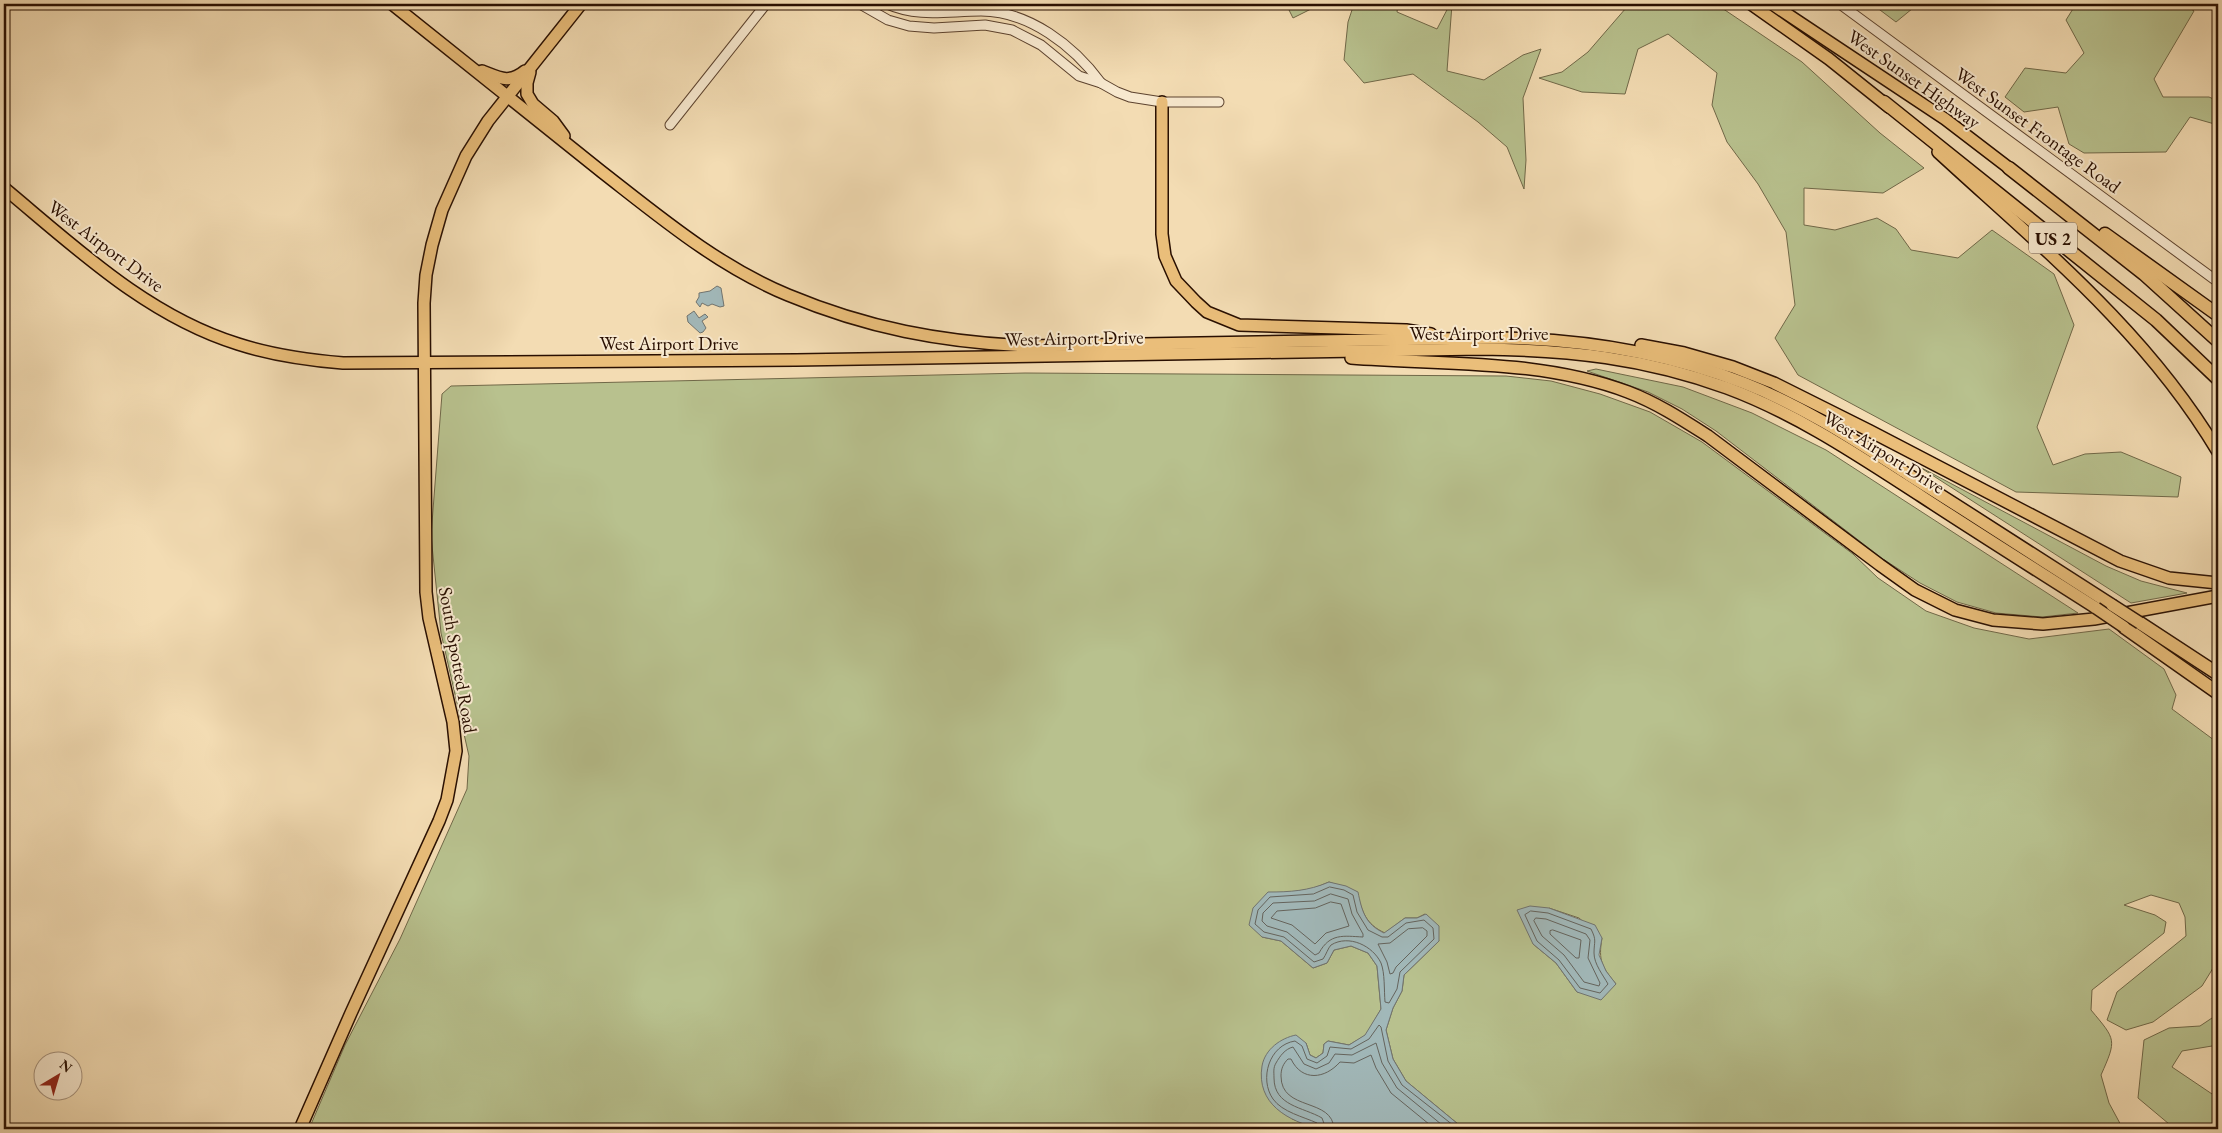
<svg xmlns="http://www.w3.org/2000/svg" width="2222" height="1133" viewBox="0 0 2222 1133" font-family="'EB Garamond',serif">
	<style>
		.green { fill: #b8c18e; stroke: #706848; fill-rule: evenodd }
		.water { fill: #a1b8b9; stroke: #71746f }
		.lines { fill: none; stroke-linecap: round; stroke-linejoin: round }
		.shore { stroke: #65645d; stroke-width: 1 }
		.minor-casing { stroke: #5c422e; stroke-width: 11 }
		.major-casing { stroke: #290f01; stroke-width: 14 }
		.highway-casing { stroke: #290f01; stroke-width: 15 }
		.minor { stroke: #f7e8ce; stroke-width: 9 }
		.major { stroke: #eabe7a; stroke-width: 11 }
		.highway { stroke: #eabe7a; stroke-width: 12 }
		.major-bridge-casing { stroke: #290f01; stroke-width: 14; stroke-linecap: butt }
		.major-bridge { stroke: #eabe7a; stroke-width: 11 }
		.labels { text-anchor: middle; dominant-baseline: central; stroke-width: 4; stroke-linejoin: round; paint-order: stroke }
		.shield { fill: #f7e8ce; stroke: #67503e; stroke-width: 1 }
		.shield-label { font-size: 18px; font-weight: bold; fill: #290f01 }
		.street-label { font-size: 19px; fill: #290f01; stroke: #f7e8ce }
	</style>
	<rect width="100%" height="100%" fill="#f3dcb3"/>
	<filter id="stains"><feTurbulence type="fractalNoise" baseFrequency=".004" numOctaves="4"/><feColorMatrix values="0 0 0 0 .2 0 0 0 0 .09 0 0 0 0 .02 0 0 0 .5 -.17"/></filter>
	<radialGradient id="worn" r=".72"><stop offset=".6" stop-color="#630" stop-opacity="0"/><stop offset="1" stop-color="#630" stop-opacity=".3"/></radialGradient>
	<!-- green -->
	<g class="green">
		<polygon points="1288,4 1321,4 1293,18 1287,6"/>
		<polygon points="1354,4 1398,4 1397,12 1437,29 1450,4 1452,4 1447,71 1484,80 1523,55 1541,49 1523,98 1526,160 1524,189 1507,147 1478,122 1413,74 1364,83 1344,60 1348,22"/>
		<polygon points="1622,4 1716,4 1802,62 1880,133 1924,168 1883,193 1804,188 1804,225 1835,230 1877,218 1896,229 1911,250 1958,258 1992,230 2054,274 2074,325 2037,427 2053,465 2085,454 2121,452 2181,477 2178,497 2016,492 1798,375 1775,338 1795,305 1786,232 1758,184 1727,142 1712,105 1717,73 1668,34 1638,49 1625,94 1582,92 1539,78 1562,72 1588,52 1626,8"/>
		<polygon points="1872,4 1918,4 1896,22"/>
		<polygon points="2076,4 2184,4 2194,11 2154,79 2163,97 2209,97 2218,101 2218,125 2190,117 2166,152 2084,153 2069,144 2058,107 2024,112 2005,97 2025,68 2066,73 2084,53 2066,20"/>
		<polygon points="1596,369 1683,387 1752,413 1826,450 2078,613 2042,617 1996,613 1957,602 1920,583 1883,559 1716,431 1682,409 1648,392 1587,371"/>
		<path d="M 1025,373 L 1506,376 L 1551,381 L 1600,394 L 1650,412 L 1702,442 L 1853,554 L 1878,578 L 1926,611 L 1974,628 L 2029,639 L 2109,629 L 2164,669 L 2176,695 L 2172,709 L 2218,743 L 2218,960 L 2202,986 L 2153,1022 L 2126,1030 L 2107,1020 L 2117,992 L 2186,936 L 2185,917 L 2179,903 L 2151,895 L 2124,905 L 2155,915 L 2166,922 L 2164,933 L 2092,990 L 2091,1010 C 2116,1040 2117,1039 2101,1075 L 2109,1103 L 2123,1129 L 1464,1129 L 1406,1081 L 1393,1059 L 1386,1030 L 1393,1008 L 1402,991 L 1404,975 L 1439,941 L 1425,914 L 1417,918 L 1405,918 L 1385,933 C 1365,924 1362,911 1357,892 L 1329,882 L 1312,889 L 1291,892 L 1262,937 L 1281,941 L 1313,968 L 1327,963 L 1334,950 L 1351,946 L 1368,953 L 1377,966 L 1381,1009 L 1366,1035 L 1349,1045 L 1328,1041 L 1324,1044 L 1323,1053 L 1316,1058 L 1310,1055 L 1306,1043 L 1292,1119 L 1321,1129 L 309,1129 L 345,1045 L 400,939 L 467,789 L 469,756 L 441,633 L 431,536 L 442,394 L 451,386 ZM 1549,908 L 1579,918 L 1602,938 C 1598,961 1602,967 1616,984 L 1577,992 L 1556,963 L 1533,944 Z"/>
		<polygon points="1918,466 2106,566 2141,581 2187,593 2131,603"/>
		<polygon points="2218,1014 2218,1045 2182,1051 2172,1067 2218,1098 2218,1129 2175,1129 2138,1098 2144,1040 2169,1028 2200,1026"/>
	</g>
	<!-- water -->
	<g class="water">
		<polygon points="717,286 721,288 724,306 720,307 712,304 708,306 702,303 700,307 696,302 699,297 699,293 710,291"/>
		<polygon points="694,311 699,318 705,314 708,317 702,321 706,328 703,332 700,333 688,322 687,316"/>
		<path d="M 1329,882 L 1346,886 L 1358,892 C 1362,911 1365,924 1384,933 L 1405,918 L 1417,918 L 1426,914 L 1439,926 L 1439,941 L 1404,975 L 1402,991 L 1393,1008 L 1386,1030 L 1393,1059 L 1406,1081 L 1464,1129 C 1430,1129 1396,1129 1361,1129 C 1348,1129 1332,1132 1320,1129 C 1288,1121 1256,1104 1262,1066 C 1265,1049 1281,1038 1296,1035 L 1306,1043 L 1310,1055 L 1316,1058 L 1323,1053 L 1324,1044 L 1328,1041 L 1349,1045 L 1365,1035 L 1381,1009 L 1377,966 L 1368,953 L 1351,946 L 1334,950 L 1327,963 L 1313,968 L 1281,941 L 1262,937 L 1249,925 L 1253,908 L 1268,892 C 1290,892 1308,891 1329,882 Z"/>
		<polygon points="1530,906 1549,908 1595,925 1602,938 1599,955 1606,971 1616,984 1601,1000 1577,992 1556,963 1533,944 1517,910"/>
	</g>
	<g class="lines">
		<!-- shore -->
		<g class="shore">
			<path d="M 1330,887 L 1344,890 L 1353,895 L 1357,912 L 1368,930 L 1382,937 L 1388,937 L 1406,923 L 1424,920 L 1433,928 L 1434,939 L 1400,972 L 1397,989 L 1389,1003 L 1385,1002 C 1384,990 1385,973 1381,963 C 1373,946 1349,934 1331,945 C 1328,948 1326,955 1323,959 L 1314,962 L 1284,937 L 1264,932 L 1255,924 L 1258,910 L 1270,897 L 1313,894 Z"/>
			<path d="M 1331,894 L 1348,899 L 1352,914 L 1363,934 L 1363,937 C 1343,936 1330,933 1319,953 L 1315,955 L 1287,932 L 1267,926 L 1262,921 L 1263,913 L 1273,903 L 1314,901 Z"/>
			<polygon points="1331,902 1341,904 1349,926 1326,933 1315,944 1292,925 1271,918 1277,911 1315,908"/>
			<path d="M 1531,911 L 1548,913 L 1591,929 C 1597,941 1594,941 1594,953 C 1594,964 1603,975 1608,984 L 1600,993 L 1580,988 L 1559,960 L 1537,941 L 1525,915 Z"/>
			<polygon points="1536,918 1546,919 1586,934 1590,940 1588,958 1600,983 1599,986 1584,982 1564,955 1542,936 1534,921"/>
			<polygon points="1423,928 1427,931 1427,936 1396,967 1393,973 1390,974 1387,962 1378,944 1390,943 1408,929"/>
			<polygon points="1553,930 1581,940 1579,958 1576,958 1550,934 1550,931"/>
			<path d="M 1320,1129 L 1317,1123 C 1304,1117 1282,1112 1273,1099 C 1259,1079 1269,1045 1295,1041 L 1302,1046 L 1307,1059 L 1317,1063 L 1327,1056 L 1330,1047 L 1351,1049 L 1369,1039 L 1379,1025 L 1381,1027 L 1388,1061 L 1402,1085 L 1458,1129"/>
			<path d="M 1326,1129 L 1322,1118 C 1303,1107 1274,1106 1274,1078 C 1274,1072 1273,1068 1276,1063 C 1280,1056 1285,1049 1293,1047 L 1304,1064 L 1316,1069 L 1329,1063 L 1335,1054 L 1352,1055 L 1376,1043 L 1382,1063 L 1397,1088 L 1447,1129"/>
			<path d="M 1334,1129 C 1333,1097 1281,1112 1281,1076 C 1281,1069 1283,1064 1288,1059 L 1291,1059 C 1302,1082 1325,1079 1340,1062 L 1354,1063 L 1371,1055 L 1376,1068 L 1391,1093 L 1435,1129"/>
		</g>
		<!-- minor casing -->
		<g class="minor-casing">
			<g id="minor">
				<polyline points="860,4 888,20 909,26 934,28 985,25 1012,30 1041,45 1079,76 1101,83 1117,92 1130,97 1162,102 1219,102"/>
				<path d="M 887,4 C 918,18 948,11 981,11 C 1029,11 1074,46 1101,83"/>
				<polyline points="1840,4 2218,282"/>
				<polyline points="670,125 766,4"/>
			</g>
		</g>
		<!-- major casing -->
		<g class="major-casing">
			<g id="major">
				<path d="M 392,4 C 462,60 532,116 602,172 C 661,218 718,266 788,295 C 867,328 941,342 1027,346 L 1497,338 C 1582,339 1665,352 1744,383 C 1803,406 1856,441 1909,475 C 1977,518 2045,562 2112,605"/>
				<polyline points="1751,4 1829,59 1889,107"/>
				<polyline points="1772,4 1945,119 2009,168"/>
				<path d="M 482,71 C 500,78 509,84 525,71"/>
				<polyline points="530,72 527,83 527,94 533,104 553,121 564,136"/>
				<polyline points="1162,102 1162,234 1165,256 1176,281 1196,302 1207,312 1239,325 1406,330 1431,334"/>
				<path d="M 1938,152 C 2039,245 2147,332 2218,452"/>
				<path d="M 4,188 C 75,247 147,316 238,344 C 272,355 307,360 343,363 L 796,360 L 1481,349 C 1569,350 1644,358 1727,388 C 1797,414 1859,456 1921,496 C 1979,534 2038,571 2096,608"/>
				<polyline points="1641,345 1684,353 1733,367 1774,383 1870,431 2120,561 2169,578 2218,583"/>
				<path d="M 1351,358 C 1443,365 1541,359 1628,392 C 1657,403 1683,420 1708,436 L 1880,565 L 1915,590 L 1955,610 L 1993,620 L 2043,624 L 2094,619 L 2218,596"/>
				<polyline points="300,1129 351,1013 439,821 447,800 456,751 453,722 429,618 426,592 424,303 426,275 432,245 442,210 466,156 488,121 581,4"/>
			</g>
		</g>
		<!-- highway casing -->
		<g class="highway-casing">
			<g id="highway">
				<polyline points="1884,102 2156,320 2218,379"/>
				<polyline points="2009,168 2144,274 2218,341"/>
				<polyline points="2105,234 2218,315"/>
				<polyline points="2140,623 2218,674"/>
				<polyline points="2124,627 2218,693"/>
			</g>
		</g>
		<!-- minor -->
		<use href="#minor" class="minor"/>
		<!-- major -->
		<use href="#major" class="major"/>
		<!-- highway -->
		<use href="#highway" class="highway"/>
		<!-- major-bridge casing -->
		<g class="major-bridge-casing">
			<g id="major-bridge">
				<polyline points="2112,605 2140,623"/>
				<polyline points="2096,608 2124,627"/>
			</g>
		</g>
		<!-- major-bridge -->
		<use href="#major-bridge" class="major-bridge"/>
	</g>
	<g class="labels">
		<!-- shield labels -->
		<rect class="shield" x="2029" y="222.5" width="48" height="31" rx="4"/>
		<g class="shield-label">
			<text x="2053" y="238">US 2</text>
		</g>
		<!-- street labels -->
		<g class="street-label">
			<text transform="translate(1914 79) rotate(35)">West Sunset Highway</text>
			<text transform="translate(2038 130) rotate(36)">West Sunset Frontage Road</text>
			<text transform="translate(106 246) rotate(37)">West Airport Drive</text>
			<text x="1479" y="333">West Airport Drive</text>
			<text transform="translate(1074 338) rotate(-1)">West Airport Drive</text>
			<text x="669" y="343">West Airport Drive</text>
			<text transform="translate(1884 452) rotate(32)">West Airport Drive</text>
			<text transform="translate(458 660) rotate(80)">South Spotted Road</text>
		</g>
	</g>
	<!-- margin -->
	<rect width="2222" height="1133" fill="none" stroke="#f3dcb3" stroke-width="20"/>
	<rect x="5" y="5" width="2212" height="1123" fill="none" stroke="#290f01" stroke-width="2.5"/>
	<rect x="10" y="10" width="2202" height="1113" fill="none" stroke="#290f01"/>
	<!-- north arrow -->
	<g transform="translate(58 1076) rotate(38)"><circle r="24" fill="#f7e8ce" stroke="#a5917c"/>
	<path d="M0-4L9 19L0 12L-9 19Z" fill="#8f2418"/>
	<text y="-8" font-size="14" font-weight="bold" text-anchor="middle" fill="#290f01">N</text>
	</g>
	<rect width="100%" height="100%" filter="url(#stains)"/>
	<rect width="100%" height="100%" fill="url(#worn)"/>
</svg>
